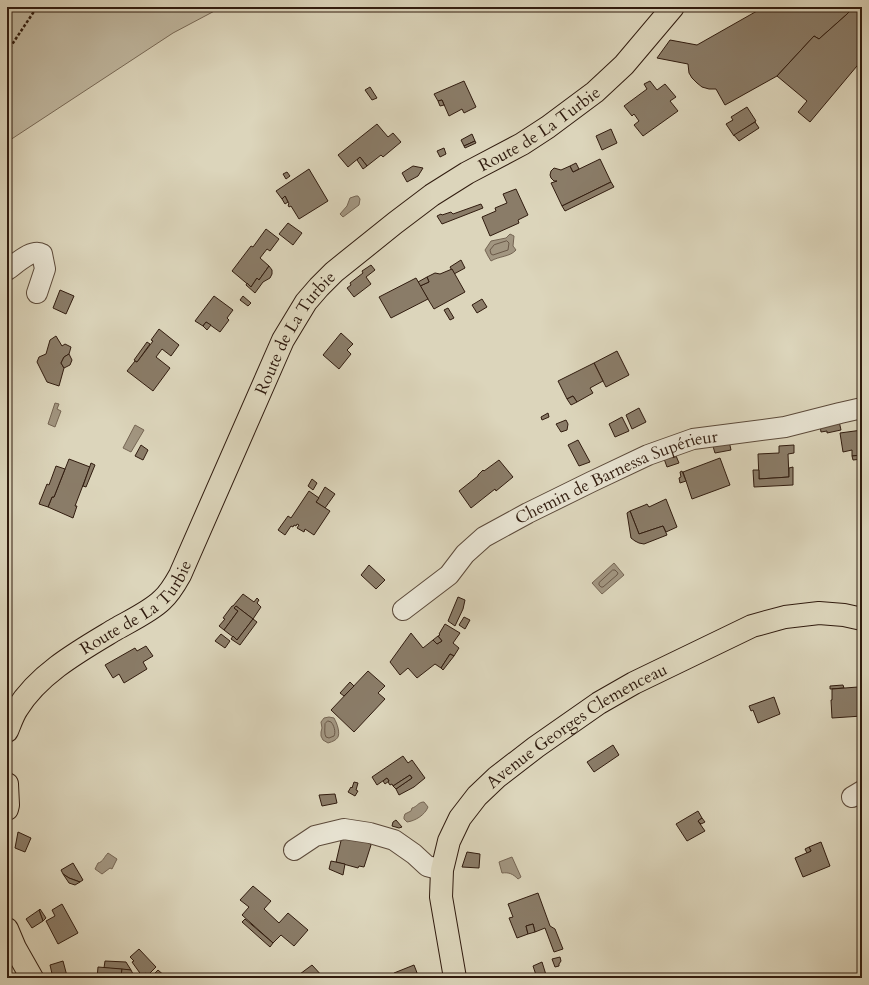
<svg xmlns="http://www.w3.org/2000/svg" width="869" height="985" viewBox="0 0 869 985" font-family="Cardo,serif">
	<style>
		.green { fill: #bfb69e; stroke: #786956 }
		.water { fill: #a29681; stroke: #756553 }
		.lines { fill: none; stroke-linecap: round; stroke-linejoin: round }
		.shore { stroke: #6a5948; stroke-width: 1 }
		.building { fill: #8a7c68; stroke: #311c0f }
		.minor-casing { stroke: #5c4a3a; stroke-width: 22 }
		.major-casing { stroke: #311c0f; stroke-width: 24 }
		.path { stroke: #311c0f; stroke-width: 2.5; stroke-dasharray: 3 2; stroke-linecap: butt }
		.minor { stroke: #e8e4d3; stroke-width: 20 }
		.major { stroke: #dcd5bb; stroke-width: 22 }
		.labels { text-anchor: middle; dominant-baseline: central; stroke-width: 3; stroke-linejoin: round; paint-order: stroke }
		.street-label { font-size: 17px; fill: #311c0f; stroke: #e8e4d3 }
	</style>
	<rect width="100%" height="100%" fill="#dcd5bb"/>
	<filter id="stains"><feTurbulence type="fractalNoise" baseFrequency=".005" numOctaves="4"/><feColorMatrix values="0 0 0 0 .2 0 0 0 0 .09 0 0 0 0 .02 0 0 0 .5 -.17"/></filter>
	<radialGradient id="worn" r=".72"><stop offset=".6" stop-color="#630" stop-opacity="0"/><stop offset="1" stop-color="#630" stop-opacity=".3"/></radialGradient>
	<!-- green -->
	<polygon class="green" points="7,7 222,7 173,33 7,142"/>
	<!-- water -->
	<g class="water">
		<polygon points="356,196 358,196 360,199 359,205 343,217 340,214 347,206 350,198"/>
		<path d="M 510,234 L 514,236 L 513,246 L 516,250 C 510,257 499,256 491,261 L 488,256 L 485,250 L 491,241 L 506,238 Z"/>
		<polygon points="55,403 59,404 57,409 61,411 55,427 48,424"/>
		<polygon points="135,425 144,430 131,452 123,448"/>
		<polygon points="614,563 624,575 602,594 592,583"/>
		<path d="M 329,717 L 334,718 C 336,722 337,724 338,728 C 340,737 338,740 328,743 L 323,740 L 321,736 L 321,732 L 322,728 L 321,722 L 324,718 Z"/>
		<path d="M 424,802 L 428,807 C 425,815 415,821 407,822 L 404,819 L 404,817 L 405,814 L 411,811 L 412,808 C 417,807 418,802 424,802 Z"/>
		<path d="M 108,853 L 117,859 L 112,869 L 110,868 L 102,874 L 95,869 L 98,863 C 103,862 104,857 108,853 Z"/>
		<path d="M 512,857 L 521,877 L 518,879 C 513,874 509,872 502,873 L 499,862 Z"/>
	</g>
	<g class="lines">
		<!-- shore -->
		<g class="shore">
			<polygon points="507,241 509,243 508,250 493,255 491,254 490,250 494,245"/>
			<polygon points="613,570 615,570 618,573 617,575 603,587 601,587 599,585 599,583"/>
			<path d="M 328,721 L 331,722 C 334,725 336,732 334,736 L 329,738 L 326,737 C 324,734 325,728 325,724 Z"/>
		</g>
	</g>
	<!-- building -->
	<g class="building">
		<polygon points="764,7 854,7 846,15 819,39 814,36 777,76 725,105 716,89 709,89 702,87 697,83 692,78 689,73 688,64 657,58 670,40 697,45"/>
		<polygon points="854,7 862,7 862,60 810,122 798,112 807,101 777,76 814,36 819,39 846,15"/>
		<polygon points="464,81 476,107 464,113 462,109 449,116 442,100 438,101 434,94"/>
		<polygon points="650,81 657,90 665,84 676,97 670,101 678,111 643,136 634,125 639,121 634,114 632,116 624,106 647,89 644,84"/>
		<polygon points="370,87 377,98 372,100 365,90"/>
		<polygon points="442,100 444,105 440,106 438,101"/>
		<polygon points="747,107 756,121 734,136 726,124 733,120 731,117"/>
		<polygon points="755,122 759,128 739,141 734,135"/>
		<polygon points="377,124 388,137 393,133 401,142 383,157 381,155 367,166 360,157 348,167 338,155"/>
		<polygon points="611,129 617,143 602,150 596,136"/>
		<polygon points="472,134 475,141 464,146 461,140"/>
		<polygon points="475,141 476,143 465,148 464,146"/>
		<polygon points="444,148 446,154 440,157 437,151"/>
		<polygon points="360,157 367,166 363,169 357,160"/>
		<polygon points="600,159 611,182 562,206 551,183 557,181 554,181 551,178 550,175 551,171 554,168 561,170 570,166 573,172"/>
		<polygon points="576,163 579,169 573,172 570,166"/>
		<polygon points="413,166 423,168 418,176 407,182 402,173"/>
		<polygon points="309,169 328,201 299,219 291,206 289,207 288,205 289,204 285,196 282,199 276,191"/>
		<polygon points="287,172 290,176 286,179 283,174"/>
		<polygon points="611,182 614,187 565,211 562,206"/>
		<polygon points="516,189 528,215 518,220 519,223 490,236 482,217 496,211 495,208 507,203 503,194"/>
		<polygon points="285,196 288,202 285,204 282,199"/>
		<polygon points="481,204 483,208 442,224 437,216 441,214 442,215 451,212 453,214"/>
		<polygon points="288,223 302,233 293,245 279,234"/>
		<polygon points="266,229 279,239 270,251 267,249 260,258 269,266 259,280 257,278 251,287 232,271 251,246 253,247"/>
		<polygon points="461,260 465,268 454,274 450,267"/>
		<polygon points="371,265 375,270 366,277 371,284 354,297 347,288 351,285 350,283 363,273 362,271"/>
		<polygon points="269,266 272,270 272,274 270,278 263,282 255,293 246,285 247,283 251,287 257,278 259,280"/>
		<polygon points="452,269 465,292 434,309 420,286 429,282 427,277 435,273 440,274"/>
		<polygon points="427,277 429,282 420,286 418,282"/>
		<polygon points="416,278 428,299 391,318 379,297"/>
		<polygon points="60,290 74,296 66,314 53,308"/>
		<polygon points="214,296 233,310 227,318 229,320 220,332 206,322 203,326 195,321"/>
		<polygon points="243,296 251,303 248,306 240,300"/>
		<polygon points="482,299 487,307 477,313 472,305"/>
		<polygon points="448,308 454,318 450,320 444,310"/>
		<polygon points="206,322 211,325 207,330 203,326"/>
		<polygon points="159,329 179,345 171,356 162,349 156,357 170,368 153,391 127,371 135,361 137,362 153,341 151,340"/>
		<polygon points="341,333 353,344 347,350 351,354 339,369 323,355"/>
		<polygon points="56,336 62,346 65,344 71,347 69,354 64,357 61,363 64,368 59,386 47,382 37,362 39,357 46,354 50,340"/>
		<polygon points="147,342 150,344 137,362 134,360"/>
		<polygon points="617,351 629,375 606,387 594,363"/>
		<polygon points="69,354 72,360 70,365 64,368 61,363 64,357"/>
		<polygon points="594,363 603,381 590,388 593,393 577,402 573,396 567,399 558,381"/>
		<polygon points="573,396 577,402 571,405 567,399"/>
		<polygon points="639,408 646,422 632,429 626,415"/>
		<polygon points="548,413 549,417 542,420 541,417"/>
		<polygon points="622,417 629,431 615,437 609,424"/>
		<polygon points="566,420 568,424 567,430 561,432 556,424"/>
		<polygon points="839,421 841,430 827,433 827,431 821,432 820,426"/>
		<polygon points="862,430 862,455 852,456 852,450 843,452 840,433"/>
		<polygon points="578,440 590,462 579,466 568,445"/>
		<polygon points="729,441 731,450 715,453 712,443"/>
		<polygon points="141,445 148,450 143,460 135,456"/>
		<polygon points="794,445 794,453 788,454 789,477 759,479 758,454 779,453 779,446"/>
		<polygon points="674,451 679,463 667,467 663,456"/>
		<polygon points="862,455 862,459 853,460 852,456"/>
		<polygon points="720,458 730,485 692,499 683,472"/>
		<polygon points="69,459 90,467 75,506 77,506 73,518 48,507 52,497 54,497"/>
		<polygon points="499,460 513,477 496,491 495,489 471,508 459,491 478,476 478,475 483,470 484,471"/>
		<polygon points="91,463 95,465 86,487 83,486"/>
		<polygon points="56,466 65,469 54,497 52,497 48,507 39,504 47,484 49,485"/>
		<polygon points="793,467 793,485 754,487 753,470 759,470 759,479 789,477 789,468"/>
		<polygon points="682,471 686,481 680,483 679,478 681,477 680,472"/>
		<polygon points="312,479 317,483 313,490 308,486"/>
		<polygon points="325,487 335,494 325,508 316,502"/>
		<polygon points="309,491 319,498 316,502 330,511 314,535 305,529 304,532 297,528 299,525 297,524 296,526 294,525 293,527 291,526 285,535 278,530 288,516 291,518"/>
		<polygon points="666,499 677,527 666,532 663,526 639,534 630,511 645,505 647,504 649,507"/>
		<polygon points="630,511 639,534 663,526 667,535 644,544 639,543 635,541 631,538 627,513"/>
		<polygon points="369,565 385,580 376,589 361,575"/>
		<polygon points="243,594 254,602 257,598 259,600 257,603 261,607 253,619 236,606 234,608 238,611 224,630 219,626 225,619 223,618 232,606 233,606"/>
		<polygon points="458,597 465,600 463,609 455,626 448,621"/>
		<polygon points="236,606 253,619 237,640 224,630 238,611 234,608"/>
		<polygon points="464,617 470,620 465,629 459,625"/>
		<polygon points="253,619 257,622 240,645 231,639 233,636 237,640"/>
		<polygon points="445,624 460,633 453,643 459,648 454,656 450,654 441,668 435,664 417,678 408,668 400,675 390,662 411,633 423,648 433,640 437,644 442,641 438,636 440,635 439,634"/>
		<polygon points="221,634 230,641 225,648 215,641"/>
		<polygon points="438,636 442,641 437,644 433,640"/>
		<polygon points="146,646 153,656 143,662 147,669 124,683 119,674 113,678 105,665 135,648 137,651"/>
		<polygon points="450,654 454,656 443,670 441,668"/>
		<polygon points="368,671 385,686 378,693 385,699 354,732 331,710"/>
		<polygon points="350,682 354,686 344,696 340,693"/>
		<polygon points="843,685 844,688 830,689 830,686"/>
		<polygon points="858,687 858,690 862,690 862,716 832,718 831,700 832,700 832,689"/>
		<polygon points="774,697 780,714 758,723 753,710 751,711 749,706"/>
		<polygon points="613,745 619,755 594,772 587,762"/>
		<polygon points="403,756 408,763 412,760 425,778 414,787 399,795 396,789 412,778 410,775 393,786 392,784 390,785 388,782 389,781 387,778 377,785 372,777"/>
		<polygon points="410,775 412,778 396,789 393,786"/>
		<polygon points="387,778 389,781 385,784 383,781"/>
		<polygon points="354,782 358,783 356,790 358,791 355,796 348,792 351,787 352,788"/>
		<polygon points="335,794 337,803 322,806 319,795"/>
		<polygon points="698,811 702,818 698,821 705,831 687,841 676,824"/>
		<polygon points="702,818 705,822 701,824 698,821"/>
		<polygon points="396,820 402,827 399,828 392,826 393,822"/>
		<polygon points="18,832 31,838 25,852 15,848"/>
		<polygon points="343,832 366,837 371,845 364,867 359,866 358,868 336,862"/>
		<polygon points="821,842 830,866 803,877 795,858 811,851 809,847"/>
		<polygon points="809,847 811,851 807,853 805,849"/>
		<polygon points="467,852 480,854 479,868 462,867"/>
		<polygon points="331,861 345,864 343,875 329,869"/>
		<polygon points="73,863 83,880 80,882 69,878 63,874 61,870"/>
		<polygon points="63,874 69,878 80,882 75,885 69,883"/>
		<polygon points="253,886 271,901 264,909 279,923 288,913 308,930 294,946 281,935 273,943 242,915 249,907 240,900"/>
		<polygon points="538,893 550,926 555,929 563,949 554,952 545,928 535,932 533,924 526,926 528,934 517,938 509,918 513,917 508,904"/>
		<polygon points="62,904 78,933 58,944 46,921 55,916 52,910"/>
		<polygon points="40,909 46,918 43,921 39,910"/>
		<polygon points="39,910 43,921 32,928 26,919"/>
		<polygon points="245,919 273,943 270,947 242,922"/>
		<polygon points="533,924 535,932 528,934 526,926"/>
		<polygon points="139,949 156,967 148,975 145,973 142,976 132,962 134,961 130,957"/>
		<polygon points="560,957 561,961 559,964 559,966 555,967 552,959"/>
		<polygon points="63,961 67,976 60,978 53,978 50,965"/>
		<polygon points="105,961 126,962 131,970 104,968"/>
		<polygon points="542,962 547,978 537,978 533,966"/>
		<polygon points="312,965 324,978 297,978 296,977"/>
		<polygon points="414,965 419,978 396,978 394,973"/>
		<polygon points="98,967 122,969 121,976 130,977 130,978 97,978"/>
		<polygon points="122,969 131,970 135,978 121,976"/>
		<polygon points="158,970 167,978 150,978"/>
	</g>
	<g class="lines">
		<!-- minor casing -->
		<g class="minor-casing">
			<g id="minor">
				<path d="M 7,270 C 16,264 32,248 42,254 L 45,269 L 37,293"/>
				<path id="s1" d="M 403,610 L 449,575 L 465,554 L 484,537 L 528,513 L 591,482 L 648,455 L 693,439 L 785,427 L 840,413 L 862,408"/>
				<polyline points="852,797 862,791"/>
				<polyline points="294,850 315,836 344,829 370,833 394,840 414,854 427,866 442,870"/>
			</g>
		</g>
		<!-- major casing -->
		<g class="major-casing">
			<g id="major">
				<path id="s2" d="M 7,731 C 10,724 13,715 17,709 C 39,673 81,650 116,629 C 130,621 151,611 162,600 C 170,593 175,584 180,575 L 283,340 L 306,302 L 319,287 L 334,272 L 395,223 L 432,195 L 467,173 L 522,144 L 548,127 L 595,92 L 624,65 L 673,7"/>
				<polyline points="7,784 8,805 7,809"/>
				<polyline points="7,929 15,948 32,978"/>
				<path id="s3" d="M 455,978 L 441,897 L 442,870 L 449,841 L 460,818 L 477,796 L 497,777 L 536,747 L 599,703 L 634,683 L 752,626 L 785,617 L 819,613 L 844,615 L 862,619"/>
			</g>
		</g>
		<!-- path -->
		<polyline class="path" points="7,52 37,7"/>
		<!-- minor -->
		<use href="#minor" class="minor"/>
		<!-- major -->
		<use href="#major" class="major"/>
	</g>
	<g class="labels">
		<!-- street labels -->
		<g class="street-label">
			<text stroke="none"><textPath href="#s2" startOffset="831">Route de La Turbie</textPath></text>
			<text stroke="none"><textPath href="#s2" startOffset="507">Route de La Turbie</textPath></text>
			<text stroke="none"><textPath href="#s1" startOffset="256">Chemin de Barnessa Supérieur</textPath></text>
			<text stroke="none"><textPath href="#s2" startOffset="183">Route de La Turbie</textPath></text>
			<text stroke="none"><textPath href="#s3" startOffset="315">Avenue Georges Clemenceau</textPath></text>
		</g>
	</g>
	<!-- margin -->
	<rect width="869" height="985" fill="none" stroke="#dcd5bb" stroke-width="24"/>
	<rect x="8" y="8" width="853" height="969" fill="none" stroke="#311c0f" stroke-width="2"/>
	<rect x="12" y="12" width="845" height="961" fill="none" stroke="#311c0f"/>
	<rect width="100%" height="100%" filter="url(#stains)"/>
	<rect width="100%" height="100%" fill="url(#worn)"/>
</svg>
